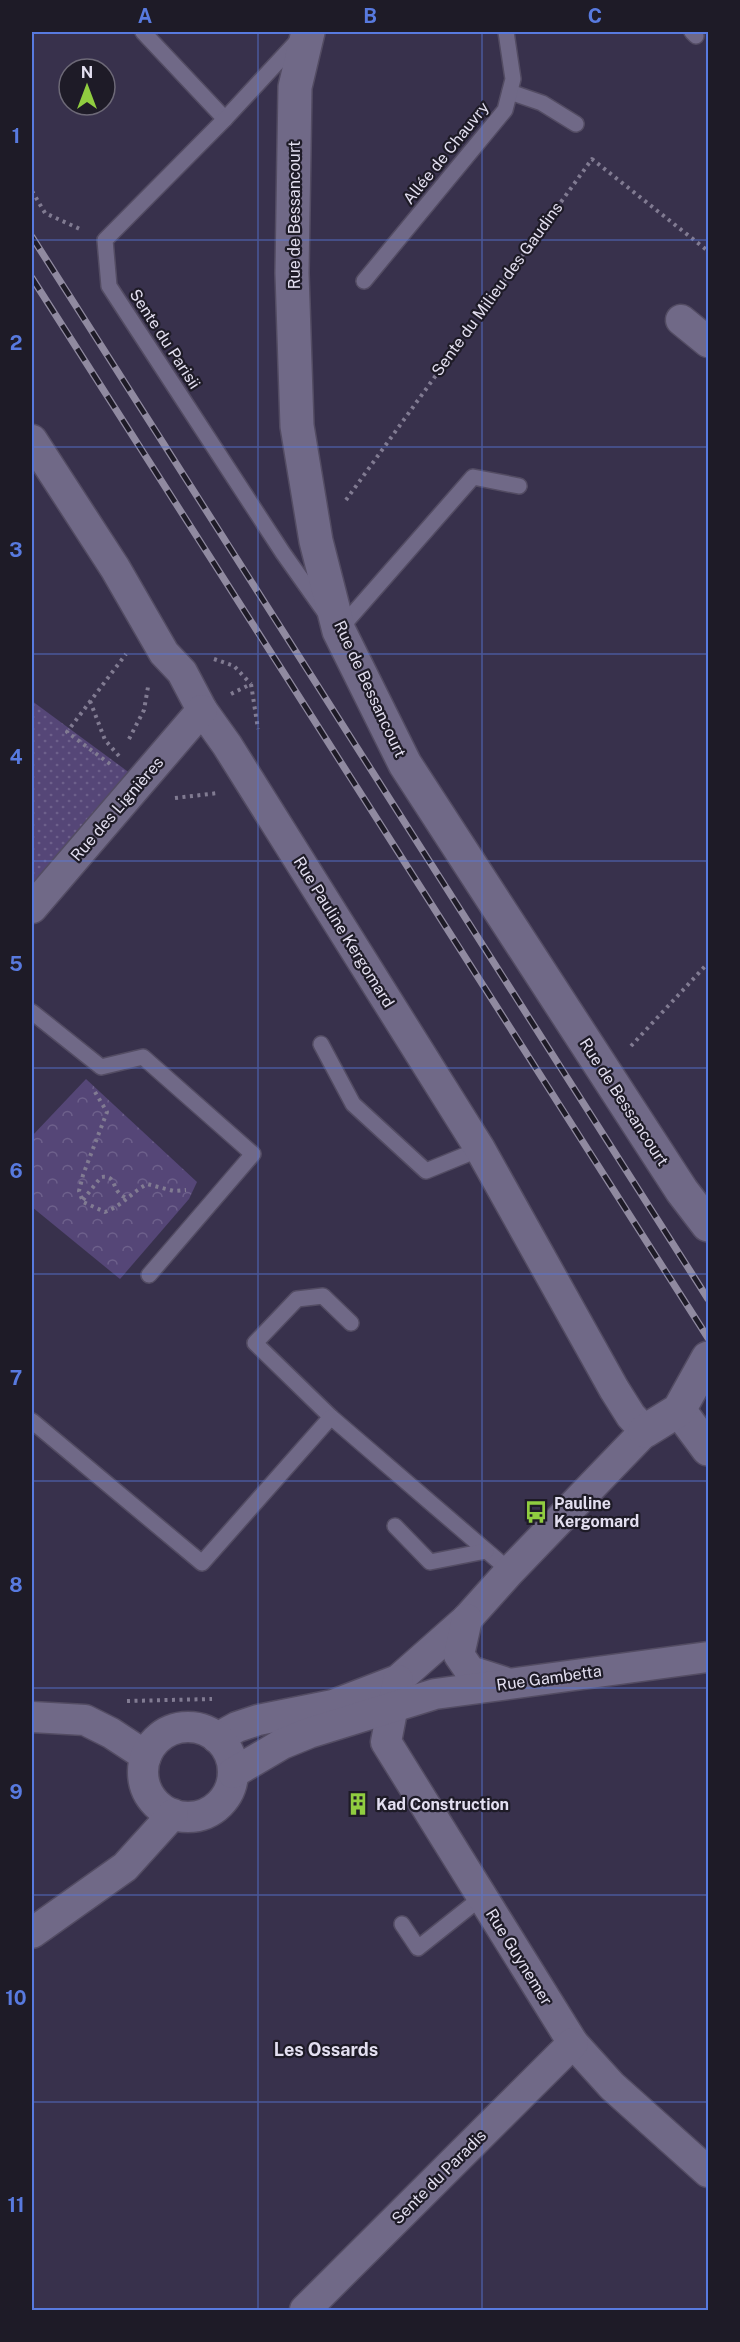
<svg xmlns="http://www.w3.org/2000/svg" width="740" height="2342" viewBox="0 0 740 2342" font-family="'Public Sans',sans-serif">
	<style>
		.grass { fill: url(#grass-dots) }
		.park { fill: url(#park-crowns) }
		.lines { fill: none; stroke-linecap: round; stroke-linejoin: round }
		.service-casing { stroke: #534c63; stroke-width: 18 }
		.minor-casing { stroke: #534c63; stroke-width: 33 }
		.tertiary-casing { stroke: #534c63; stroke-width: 36 }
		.path { stroke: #817b92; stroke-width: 4; stroke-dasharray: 3 4.5; stroke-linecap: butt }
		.service { stroke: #706987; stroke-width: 15 }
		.minor { stroke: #706987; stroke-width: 30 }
		.tertiary { stroke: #706987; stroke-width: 33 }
		.rail-casing { stroke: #908aa0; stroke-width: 7 }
		.rail { stroke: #1e1b27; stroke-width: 4.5; stroke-dasharray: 14; stroke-linecap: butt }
		.grid { fill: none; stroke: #587adf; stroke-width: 1.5; stroke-opacity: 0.55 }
		.labels { text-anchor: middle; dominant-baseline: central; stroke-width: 4.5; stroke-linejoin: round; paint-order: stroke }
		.street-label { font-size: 16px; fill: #e3dff0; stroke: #1e1b27 }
		.poi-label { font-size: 16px; font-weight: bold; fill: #e3dff0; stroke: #1e1b27; text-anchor: start }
		.neighbourhood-label { font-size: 18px; font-weight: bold; fill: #e3dff0; stroke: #1e1b27 }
		.neatline { fill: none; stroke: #587adf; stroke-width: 2 }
		.grid-label { font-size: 20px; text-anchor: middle; font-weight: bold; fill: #587adf }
	</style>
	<defs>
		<pattern id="grass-dots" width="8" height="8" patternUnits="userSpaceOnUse" patternTransform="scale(1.5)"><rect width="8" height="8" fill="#554677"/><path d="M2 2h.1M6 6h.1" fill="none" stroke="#6d608b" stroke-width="1.8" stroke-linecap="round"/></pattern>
		<pattern id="park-crowns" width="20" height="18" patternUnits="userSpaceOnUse" patternTransform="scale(1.5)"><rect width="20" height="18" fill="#554677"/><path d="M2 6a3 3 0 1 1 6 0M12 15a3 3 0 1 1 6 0" fill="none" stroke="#6d608b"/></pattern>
	</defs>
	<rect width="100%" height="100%" fill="#38314c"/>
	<!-- grass -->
	<polygon class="grass" points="32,701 142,782 32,907"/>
	<!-- park -->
	<polygon class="park" points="86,1079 197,1182 189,1199 120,1279 32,1207 32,1136"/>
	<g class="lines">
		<!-- service casing -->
		<g class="service-casing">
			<g id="service">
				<polyline points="143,32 225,119"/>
				<polyline points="692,32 696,36"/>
				<polyline points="300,38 225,119 105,240 109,286 283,553 324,611"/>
				<polyline points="510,92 542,103 576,124"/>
				<polyline points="364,281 505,110 513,79 506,32"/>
				<polyline points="338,631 473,477 519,486"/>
				<polyline points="32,1012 101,1067 143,1057 253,1154 149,1275"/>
				<polyline points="321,1044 353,1104 426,1171 480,1149"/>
				<polyline points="331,1417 255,1343 297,1299 323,1296 351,1323"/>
				<polyline points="32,1421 202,1563 331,1417 510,1571"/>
				<polyline points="395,1526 430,1562 486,1551"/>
				<polyline points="402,1924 418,1948 482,1897"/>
			</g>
		</g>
		<!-- minor casing -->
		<g class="minor-casing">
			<g id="minor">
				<polyline points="681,320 708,342"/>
				<polyline points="32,440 115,568 164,653 182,672 202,710 227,745 480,1149 614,1389 631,1416 645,1431 510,1571 467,1619 398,1680 333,1705 258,1720 237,1727 217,1738"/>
				<polyline points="32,908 202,710"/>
				<polyline points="467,1619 459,1655 470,1671 504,1682"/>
				<polyline points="398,1680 386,1742 573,2043 612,2086 708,2172"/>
				<polyline points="32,1717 85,1720 111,1733 146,1756"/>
				<circle cx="188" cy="1772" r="45"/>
				<polyline points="233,1773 282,1744 309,1733 435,1694 708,1657"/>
				<polyline points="32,1933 125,1867 173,1814"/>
				<polyline points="305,2310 573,2043"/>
			</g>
		</g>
		<!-- tertiary casing -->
		<g class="tertiary-casing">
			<g id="tertiary">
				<polyline points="308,32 295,87 292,273 297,426 316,541 339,631 405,764 682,1191 708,1225"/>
				<polyline points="679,1410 708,1449"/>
				<polyline points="645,1431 679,1410 708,1358"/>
			</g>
		</g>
		<!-- path -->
		<g class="path">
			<polyline points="32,191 45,213 82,230"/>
			<polyline points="346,500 592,159 708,251"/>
			<polyline points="214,659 234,666 251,684"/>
			<polyline points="231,694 251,684 258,729"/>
			<polyline points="90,701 105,740 119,756"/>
			<polyline points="129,739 144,710 148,687"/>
			<polyline points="110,764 67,732 126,654"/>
			<polyline points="175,798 218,793"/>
			<polyline points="631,1046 708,963"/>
			<path d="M 95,1092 L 107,1112 L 83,1175 L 79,1191 L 83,1202 L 105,1212 C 125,1204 129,1194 147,1184 L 174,1191 L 186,1190"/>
			<path d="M 83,1200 L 101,1177 C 115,1175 112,1185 119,1193 C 121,1196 125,1197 127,1199"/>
			<polyline points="127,1701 212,1699"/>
		</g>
		<!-- service -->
		<use href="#service" class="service"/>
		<!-- minor -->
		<use href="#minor" class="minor"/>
		<!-- tertiary -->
		<use href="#tertiary" class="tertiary"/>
		<!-- rail casing -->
		<g class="rail-casing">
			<g id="rail">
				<polyline points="32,237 708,1299"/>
				<polyline points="32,278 708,1338"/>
			</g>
		</g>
		<!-- rail -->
		<use href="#rail" class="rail"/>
	</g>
	<!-- grid -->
	<path class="grid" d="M 258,32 L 258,2310M 482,32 L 482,2310M 32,240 L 708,240M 32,447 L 708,447M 32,654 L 708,654M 32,861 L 708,861M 32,1068 L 708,1068M 32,1274 L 708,1274M 32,1481 L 708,1481M 32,1688 L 708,1688M 32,1895 L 708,1895M 32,2102 L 708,2102"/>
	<!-- icons -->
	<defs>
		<g id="bus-bare" transform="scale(1.8)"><path d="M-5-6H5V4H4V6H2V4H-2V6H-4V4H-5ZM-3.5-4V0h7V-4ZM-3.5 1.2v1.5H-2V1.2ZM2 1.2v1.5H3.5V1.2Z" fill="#90cd40" stroke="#1e1b27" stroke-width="2.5" paint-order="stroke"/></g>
		<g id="building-bare" transform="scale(1.8)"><path d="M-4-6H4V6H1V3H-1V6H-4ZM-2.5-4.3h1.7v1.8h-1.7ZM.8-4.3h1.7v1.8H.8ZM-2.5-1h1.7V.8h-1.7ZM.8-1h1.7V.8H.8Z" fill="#90cd40" stroke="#1e1b27" stroke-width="2.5" paint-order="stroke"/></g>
	</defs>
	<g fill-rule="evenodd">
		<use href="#bus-bare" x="536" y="1512"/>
		<use href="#building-bare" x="358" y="1804"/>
	</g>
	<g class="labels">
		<!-- street labels -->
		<g class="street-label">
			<text transform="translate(446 153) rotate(-51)">Allée de Chauvry</text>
			<text transform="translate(294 215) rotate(-90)">Rue de Bessancourt</text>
			<text transform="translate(497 289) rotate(-54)">Sente du Milieu des Gaudins</text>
			<text transform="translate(165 339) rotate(57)">Sente du Parisii</text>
			<text transform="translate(370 689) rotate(65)">Rue de Bessancourt</text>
			<text transform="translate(117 809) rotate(-49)">Rue des Lignières</text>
			<text transform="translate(344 932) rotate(58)">Rue Pauline Kergomard</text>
			<text transform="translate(624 1102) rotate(57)">Rue de Bessancourt</text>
			<text transform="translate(549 1678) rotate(-8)">Rue Gambetta</text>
			<text transform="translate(519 1957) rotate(58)">Rue Guynemer</text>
			<text transform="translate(439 2177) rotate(-45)">Sente du Paradis</text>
		</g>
		<!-- poi labels -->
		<g class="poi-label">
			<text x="554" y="1503">Pauline<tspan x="554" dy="18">Kergomard</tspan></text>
			<text x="376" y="1804">Kad Construction</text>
		</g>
		<!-- neighbourhood labels -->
		<g class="neighbourhood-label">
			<text x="326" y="2049">Les Ossards</text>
		</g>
	</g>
	<!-- border -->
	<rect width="740" height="2342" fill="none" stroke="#1e1b27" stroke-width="66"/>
	<!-- north arrow -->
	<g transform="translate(87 87)"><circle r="28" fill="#1e1b27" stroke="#6d6977" stroke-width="1.5"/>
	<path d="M0-4.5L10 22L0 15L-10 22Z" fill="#90cd40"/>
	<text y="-9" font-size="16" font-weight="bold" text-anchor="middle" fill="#e3dff0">N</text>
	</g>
	<rect x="33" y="33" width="674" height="2276" class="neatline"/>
	<g class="grid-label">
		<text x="145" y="23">A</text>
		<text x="370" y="23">B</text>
		<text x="595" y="23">C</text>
		<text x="16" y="143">1</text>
		<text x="16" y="350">2</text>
		<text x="16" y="557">3</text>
		<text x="16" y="764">4</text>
		<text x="16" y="971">5</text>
		<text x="16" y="1178">6</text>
		<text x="16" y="1385">7</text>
		<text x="16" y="1592">8</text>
		<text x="16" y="1799">9</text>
		<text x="16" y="2005">10</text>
		<text x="16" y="2212">11</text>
	</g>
</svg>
